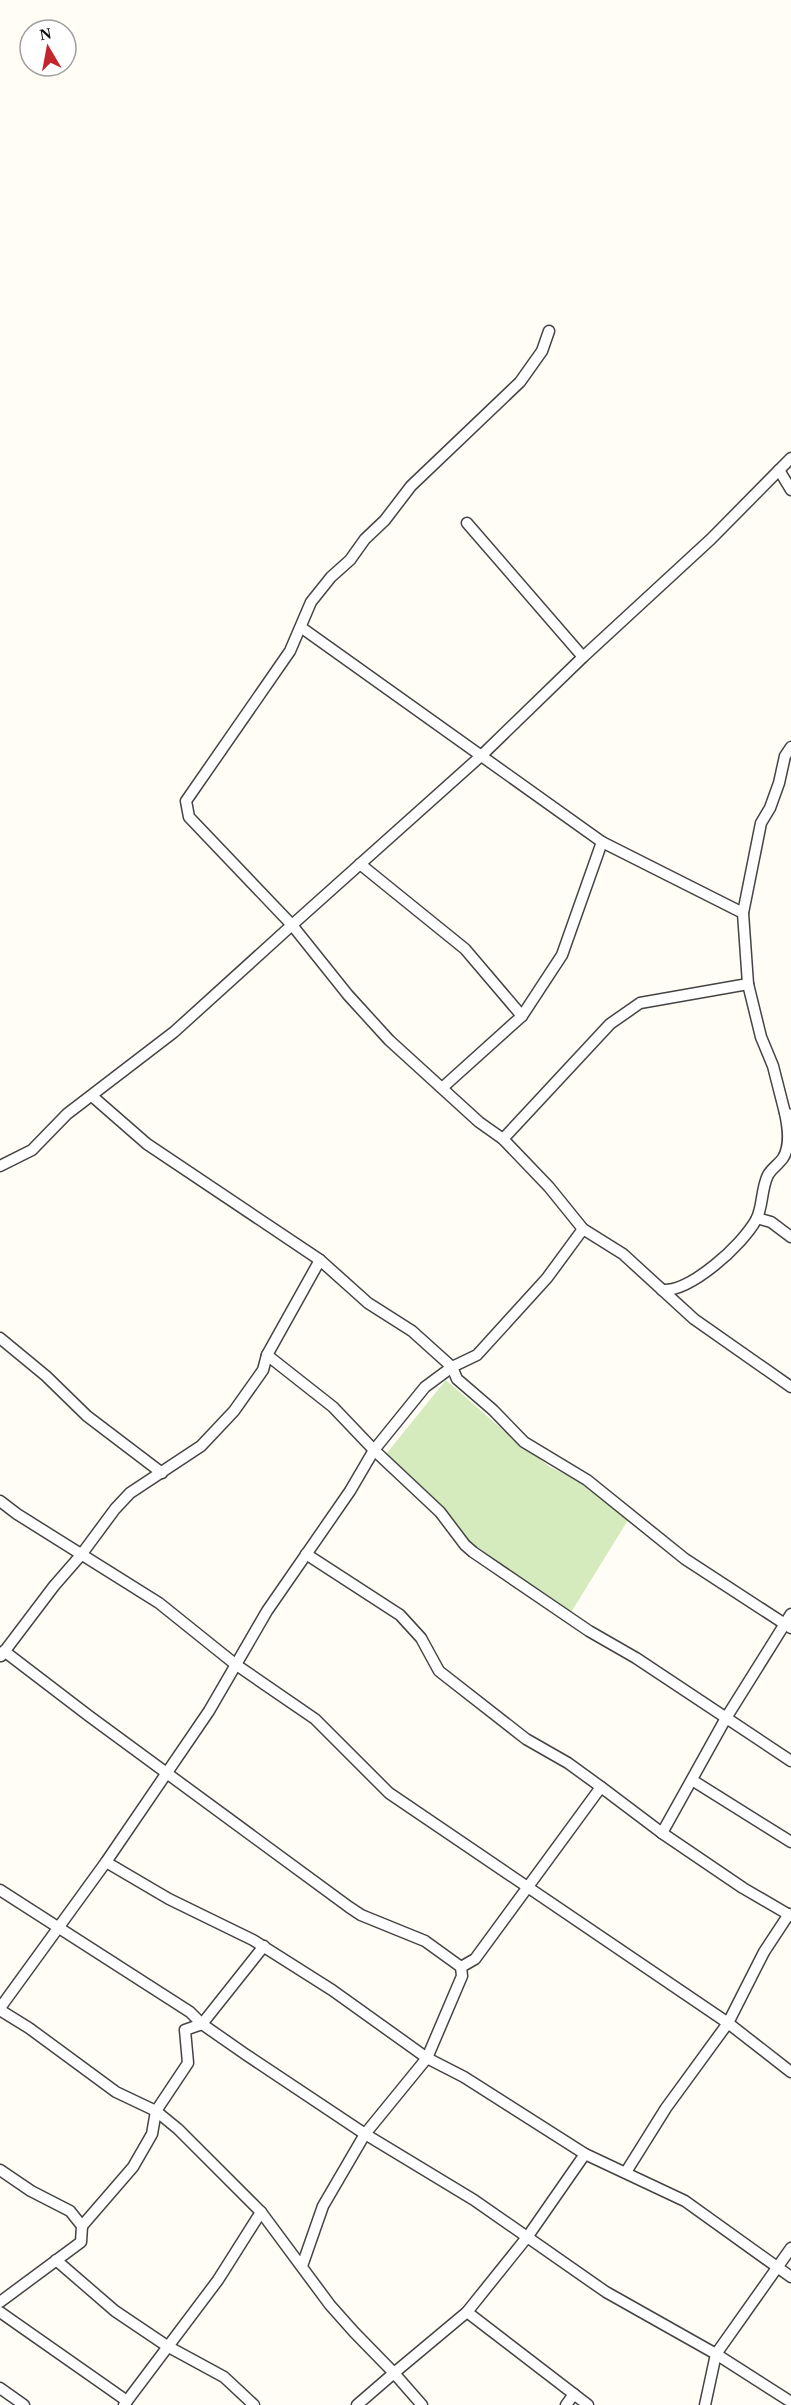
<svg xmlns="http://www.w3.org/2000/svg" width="791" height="2405" viewBox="0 0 791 2405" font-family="'Times New Roman',serif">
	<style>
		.green { fill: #d5ebbd }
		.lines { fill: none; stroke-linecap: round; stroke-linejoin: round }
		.minor-casing { stroke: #444; stroke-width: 13 }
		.minor { stroke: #fff; stroke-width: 10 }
	</style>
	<rect width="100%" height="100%" fill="#fffdf5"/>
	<!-- green -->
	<polygon class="green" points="446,1380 504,1431 550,1467 580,1481 628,1520 570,1614 466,1540 439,1504 386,1454"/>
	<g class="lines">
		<!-- minor casing -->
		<g class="minor-casing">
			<g id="minor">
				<polyline points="791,458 711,539 583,657 482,755 292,925 348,995 389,1040 479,1122 503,1139 549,1187 583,1229 623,1254 694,1319 791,1387"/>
				<polyline points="779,470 791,490"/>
				<polyline points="467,523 583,657"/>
				<polyline points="302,628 602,842 743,913"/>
				<polyline points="791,747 785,756 779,783 770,808 761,823 743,913 748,984 761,1037 773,1066 785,1113 791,1115"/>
				<polyline points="360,864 465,949 522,1016"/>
				<polyline points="442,1088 522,1016 562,955 602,842"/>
				<polyline points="92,1096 147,1144 320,1260 368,1303 412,1331 452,1367 457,1379 493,1410 524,1442 587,1480 685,1559 791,1628"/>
				<polyline points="503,1139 610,1024 640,1003 748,984"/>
				<polyline points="0,1166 32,1150 67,1114 174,1032 292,925 189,817 186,801 290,651 311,602 331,577 350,560 365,539 385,520 411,486 520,382 542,351 549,331"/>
				<polyline points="757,1218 771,1222 791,1237"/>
				<path d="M 662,1290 C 691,1292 742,1245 756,1220 C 763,1207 761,1189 768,1175 C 771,1169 779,1164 783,1158 C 791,1145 788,1127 785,1113"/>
				<polyline points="0,1338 46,1376 87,1416 162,1473"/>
				<polyline points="267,1355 333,1407 374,1450 440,1512 465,1545 473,1552 589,1631 636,1658 791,1761"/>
				<polyline points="0,1501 17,1514 159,1603 235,1664 315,1719 389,1793 728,2023 791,2072"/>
				<polyline points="306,1554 400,1615 421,1638 439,1671 526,1739 568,1763 601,1787"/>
				<polyline points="1,1656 54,1586 81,1555 115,1509 130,1493 201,1446 234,1411 263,1370 267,1355 320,1260"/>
				<polyline points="692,1780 791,1842"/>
				<polyline points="662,1833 743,1888 791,1916"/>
				<polyline points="106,1862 169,1899 253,1940 332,1990 427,2058 464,2077 585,2154 685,2201 791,2277"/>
				<polyline points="0,1890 190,2012 202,2024 245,2054 365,2134 427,2058 462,1976 461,1967 425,1941 361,1915 349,1907 89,1716 4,1651"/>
				<polyline points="461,1967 475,1959 601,1787 662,1833 726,1718 791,1614"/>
				<polyline points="0,2008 106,1862 209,1711 267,1611 350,1491 374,1450 425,1387 452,1367 477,1355 547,1278 583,1229"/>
				<polyline points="0,2010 29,2028 116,2092 156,2111 178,2129 261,2212 330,2305 354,2332 394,2373 467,2312 528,2236 585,2154"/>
				<polyline points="0,2170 31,2191 70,2211 82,2226 81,2242 0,2302"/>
				<polyline points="626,2172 666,2108 728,2023 764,1952 789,1914"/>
				<polyline points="82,2226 133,2167 152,2134 156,2111 188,2063 185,2030 202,2024 264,1946"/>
				<polyline points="56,2260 115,2311 167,2346 224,2377 254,2405"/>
				<polyline points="302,2266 323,2206 365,2134 474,2200 606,2292 716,2354 791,2402"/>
				<polyline points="0,2312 127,2401"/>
				<polyline points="467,2312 588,2405"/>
				<polyline points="0,2388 24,2405"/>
				<polyline points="124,2405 218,2280 261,2212"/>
				<polyline points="357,2405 394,2373 422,2405"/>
				<polyline points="566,2405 574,2394"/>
				<polyline points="705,2405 716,2354 791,2248"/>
			</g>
		</g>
		<!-- minor -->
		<use href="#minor" class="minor"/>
	</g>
	<!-- north arrow -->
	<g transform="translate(48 48) rotate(350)"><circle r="28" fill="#ffffff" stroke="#a0a0a0" stroke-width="1.5"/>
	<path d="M0-4.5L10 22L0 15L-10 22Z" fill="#c4262e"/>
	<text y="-9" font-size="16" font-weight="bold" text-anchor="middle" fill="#111111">N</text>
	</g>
</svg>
